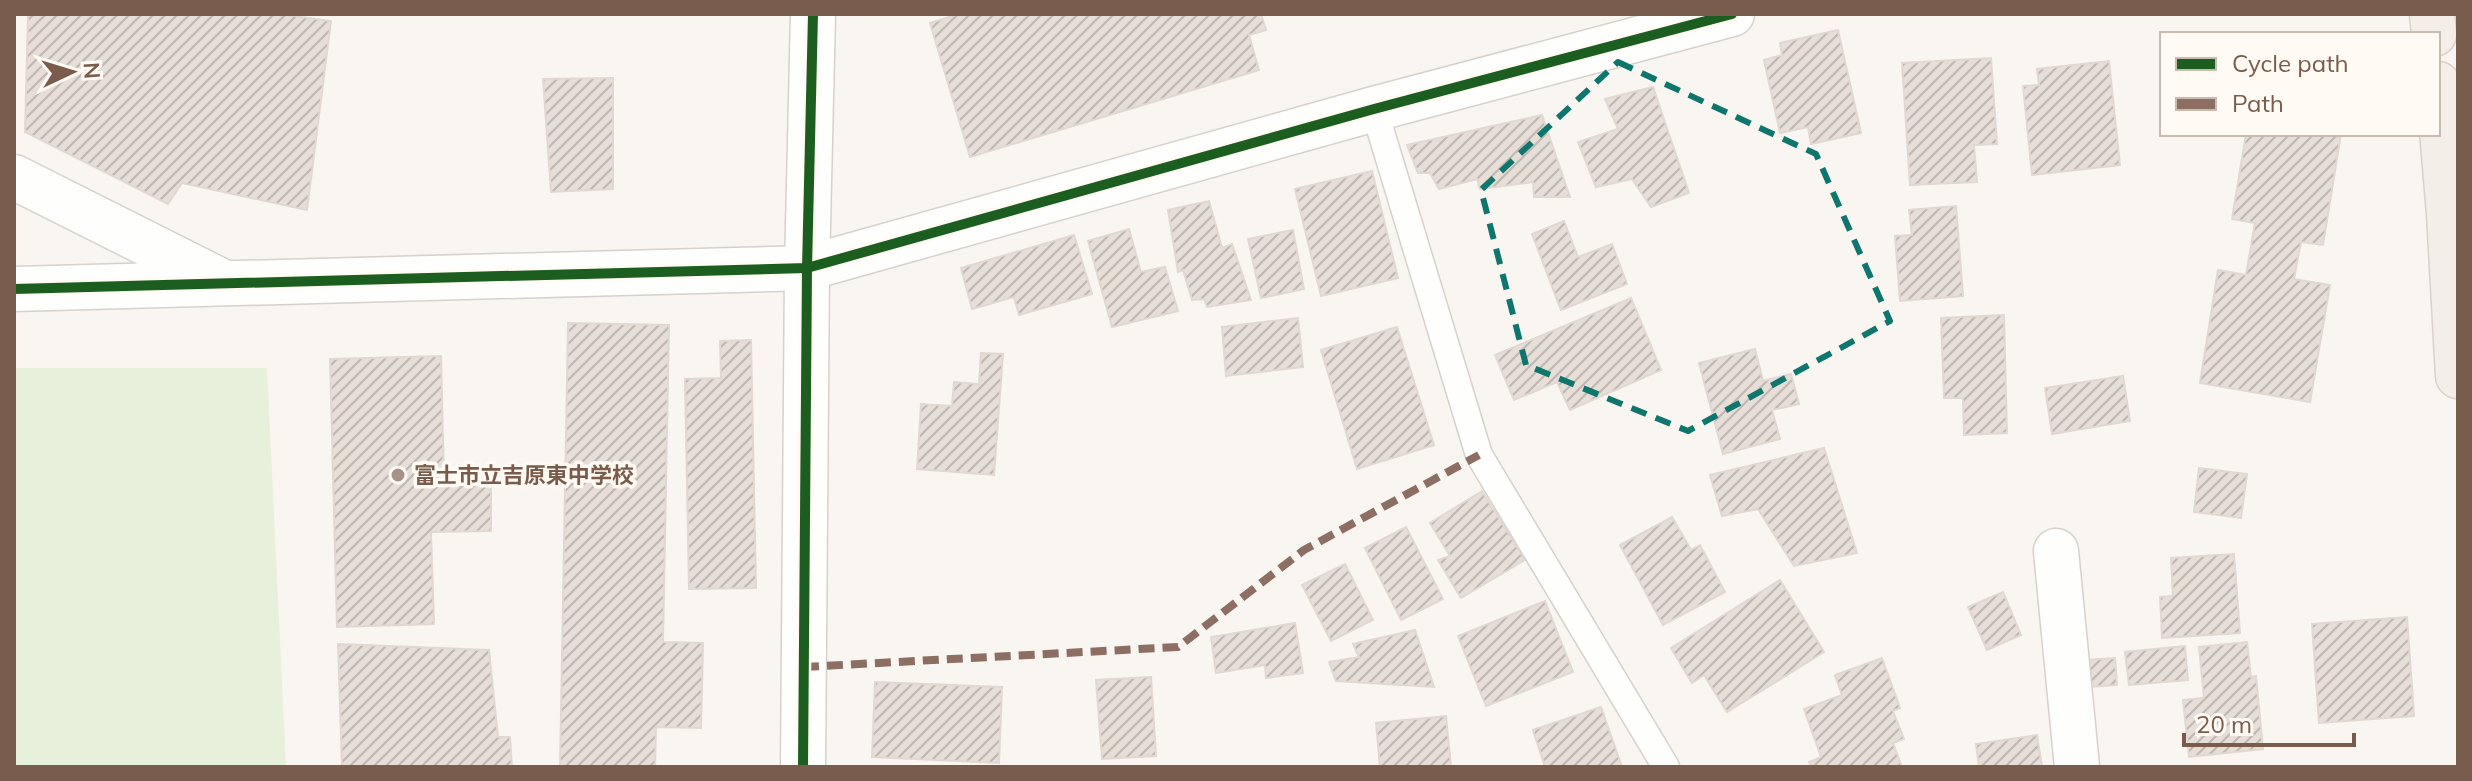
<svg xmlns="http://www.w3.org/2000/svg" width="2472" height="781" viewBox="0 0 2472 781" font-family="Mulish,'Noto Sans JP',sans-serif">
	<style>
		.green { fill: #e7f0db }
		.building { fill: url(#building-hatch); stroke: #e2d8d2; stroke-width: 2 }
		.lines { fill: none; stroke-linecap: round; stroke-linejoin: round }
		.service-casing { stroke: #d7d1cb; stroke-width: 29 }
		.minor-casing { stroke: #d7d1cb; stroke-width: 47 }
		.primary-casing { stroke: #dad1cc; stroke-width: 47 }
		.service { stroke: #fefefd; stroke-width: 26 }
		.minor { stroke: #fefefd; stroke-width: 44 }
		.primary { stroke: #f3eee8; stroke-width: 44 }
		.quiet { stroke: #8d6e63; stroke-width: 8; stroke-dasharray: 16 8; stroke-linecap: butt }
		.cycleway-casing { stroke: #fffaf3; stroke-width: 15 }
		.cycleway { stroke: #1b5e20; stroke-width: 10 }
		.marked { fill: none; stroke: #0f766e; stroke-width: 6; stroke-dasharray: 16 10; stroke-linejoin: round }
		.poi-dot { fill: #a69286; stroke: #fffaf3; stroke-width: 3 }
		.labels { text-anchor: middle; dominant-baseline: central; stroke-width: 7; stroke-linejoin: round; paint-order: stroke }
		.poi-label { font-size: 22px; font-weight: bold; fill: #7a5c4d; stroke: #fffaf3; text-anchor: start }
	</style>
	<defs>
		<pattern id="building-hatch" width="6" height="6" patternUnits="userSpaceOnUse" patternTransform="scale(2)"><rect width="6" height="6" fill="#e6ded7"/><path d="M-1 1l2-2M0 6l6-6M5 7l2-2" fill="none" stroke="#bfb7b1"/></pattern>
	</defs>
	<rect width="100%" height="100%" fill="#f9f5f0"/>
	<!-- green -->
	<polygon class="green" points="14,368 267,368 286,767 14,767"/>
	<!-- building -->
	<g class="building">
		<polygon points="28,14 279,14 331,21 307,210 182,183 168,204 25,132"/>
		<polygon points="959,14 1261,14 1266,30 1249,35 1259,70 970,157 930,23"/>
		<polygon points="1838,30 1861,133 1811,144 1808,127 1780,133 1764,60 1782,55 1780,43"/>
		<polygon points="1991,58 1997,144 1974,145 1977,182 1910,185 1902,63"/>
		<polygon points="2109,61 2120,165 2032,175 2023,86 2039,85 2037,69"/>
		<polygon points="613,78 613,189 551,192 543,79"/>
		<polygon points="1653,87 1689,193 1651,207 1632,179 1596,187 1578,142 1618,129 1605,99"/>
		<polygon points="1542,115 1570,197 1534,197 1533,182 1480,189 1477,179 1439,189 1430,173 1418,173 1407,145"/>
		<polygon points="2246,134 2341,134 2323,245 2301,242 2294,279 2330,285 2310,402 2200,383 2218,270 2246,275 2255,223 2232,219"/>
		<polygon points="1372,171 1398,278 1321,296 1295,189"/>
		<polygon points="1209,201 1222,248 1232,244 1251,300 1207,307 1204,299 1192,300 1183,270 1178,272 1168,210"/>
		<polygon points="1956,206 1963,296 1900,301 1895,236 1912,235 1909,210"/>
		<polygon points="1564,221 1578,257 1612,244 1627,284 1561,310 1532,234"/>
		<polygon points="1129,229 1141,272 1165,267 1178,311 1112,327 1088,241"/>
		<polygon points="1293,230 1304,289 1261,298 1248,239"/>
		<polygon points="1074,235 1092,294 1019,315 1014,297 972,309 961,268"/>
		<polygon points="1631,298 1661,370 1570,410 1557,382 1514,400 1495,355"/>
		<polygon points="2004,315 2007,433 1964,435 1963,398 1944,398 1941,318"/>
		<polygon points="1298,318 1303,367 1226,376 1222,327"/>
		<polygon points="568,323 669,325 663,642 703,643 701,728 656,727 655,767 560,767"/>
		<polygon points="1397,327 1434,445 1357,469 1321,350"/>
		<polygon points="751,340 756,588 689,589 685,379 721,378 720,341"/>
		<polygon points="1755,349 1763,381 1791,374 1799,404 1772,410 1780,439 1723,454 1699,363"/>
		<polygon points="981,353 1003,354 994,475 917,469 921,404 952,406 954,382 979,384"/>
		<polygon points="441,356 444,482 491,481 491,531 431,532 434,624 337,627 330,359"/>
		<polygon points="2123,376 2130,421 2052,434 2045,388"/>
		<polygon points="1824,448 1857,553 1794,566 1758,509 1722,516 1710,475"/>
		<polygon points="2199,468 2247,474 2241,518 2194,512"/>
		<polygon points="1482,491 1525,560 1461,598 1438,560 1450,556 1430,523"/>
		<polygon points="1672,517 1691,550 1700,545 1725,592 1663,625 1620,545"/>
		<polygon points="1406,527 1443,599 1401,620 1365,548"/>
		<polygon points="2234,554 2240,633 2162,638 2160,597 2173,596 2171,558"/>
		<polygon points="1345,564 1373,620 1331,641 1302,585"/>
		<polygon points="1780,580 1824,652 1727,712 1704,675 1692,683 1671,648"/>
		<polygon points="2003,592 2021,635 1987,650 1968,607"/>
		<polygon points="1545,601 1573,672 1486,706 1458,636"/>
		<polygon points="2407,617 2414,716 2319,723 2312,624"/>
		<polygon points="1295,623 1303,673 1266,678 1265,665 1216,673 1211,637"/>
		<polygon points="1415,630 1434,687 1336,681 1329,662 1359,657 1353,644"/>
		<polygon points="2247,642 2251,677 2256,676 2263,749 2189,757 2183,700 2204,698 2199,647"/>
		<polygon points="338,644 489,650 498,737 510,737 512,767 342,767"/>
		<polygon points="2185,646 2188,680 2129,685 2125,652"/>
		<polygon points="1882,658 1900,708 1893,711 1904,739 1893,743 1902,767 1811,767 1809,762 1821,757 1804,709 1842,695 1835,675"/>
		<polygon points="2115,658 2117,685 2089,687 2086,660"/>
		<polygon points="1151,677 1156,756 1102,759 1096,680"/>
		<polygon points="875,682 1002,687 999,763 872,757"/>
		<polygon points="1601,707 1622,767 1545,767 1533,730"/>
		<polygon points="1446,716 1451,767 1380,767 1376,723"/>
		<polygon points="2037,735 2042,767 1979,767 1976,744"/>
	</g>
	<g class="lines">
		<!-- service casing -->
		<g class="service-casing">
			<polyline id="service" points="1374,109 1479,455 1666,767"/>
		</g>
		<!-- minor casing -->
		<g class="minor-casing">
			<g id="minor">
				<polyline points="14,177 223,282"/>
				<polyline points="14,289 807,268 1374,109 1732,14"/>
				<polyline points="2056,551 2077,767"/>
				<polyline points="803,767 807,268 813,14"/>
			</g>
		</g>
		<!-- primary casing -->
		<g class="primary-casing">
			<g id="primary">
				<polyline points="2432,14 2434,34"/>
				<polyline points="2438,84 2449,214 2458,376"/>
			</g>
		</g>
		<!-- service -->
		<use href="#service" class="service"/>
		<!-- minor -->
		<use href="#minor" class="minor"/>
		<!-- primary -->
		<use href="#primary" class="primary"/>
		<!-- quiet -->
		<polyline class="quiet" points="803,667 1178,647 1304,550 1479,455"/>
		<!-- cycleway casing -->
		<g class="cycleway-casing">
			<g id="cycleway">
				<polyline points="14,289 807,268 1374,109 1732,14"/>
				<polyline points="803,767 807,268 813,14"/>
			</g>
		</g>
		<!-- cycleway -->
		<use href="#cycleway" class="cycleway"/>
	</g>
	<!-- marked area -->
	<path class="marked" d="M 1618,62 L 1816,154 L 1890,321 L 1688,431 L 1526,365 L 1481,190 Z"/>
	<!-- markers -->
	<circle class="poi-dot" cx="398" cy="475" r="8"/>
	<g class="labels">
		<!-- poi labels -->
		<g class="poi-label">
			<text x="414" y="475">富士市立吉原東中学校</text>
		</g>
	</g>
	<!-- border -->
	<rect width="2472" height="781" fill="none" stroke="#7a5c4d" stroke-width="32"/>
	<!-- legend -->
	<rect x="2160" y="32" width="280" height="104" fill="#fffaf3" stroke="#cabbb1" stroke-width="2"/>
	<rect x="2176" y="58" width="40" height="12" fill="#1b5e20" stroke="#cabbb1" stroke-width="2"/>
	<text x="2232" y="72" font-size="24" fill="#7a5c4d">Cycle path</text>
	<rect x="2176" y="98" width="40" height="12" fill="#8d6e63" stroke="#cabbb1" stroke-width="2"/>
	<text x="2232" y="112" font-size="24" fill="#7a5c4d">Path</text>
	<!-- north arrow -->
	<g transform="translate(72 72) rotate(86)" stroke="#fffaf3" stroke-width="6" paint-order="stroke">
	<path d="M0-6L14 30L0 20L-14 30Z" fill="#7a5c4d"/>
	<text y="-12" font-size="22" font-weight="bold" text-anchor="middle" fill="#7a5c4d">N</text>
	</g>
	<!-- scale -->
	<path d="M2184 733v12h170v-12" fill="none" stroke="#7a5c4d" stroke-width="4"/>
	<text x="2196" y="733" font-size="24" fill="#7a5c4d" stroke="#fffaf3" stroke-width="6" paint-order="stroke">20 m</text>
</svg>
